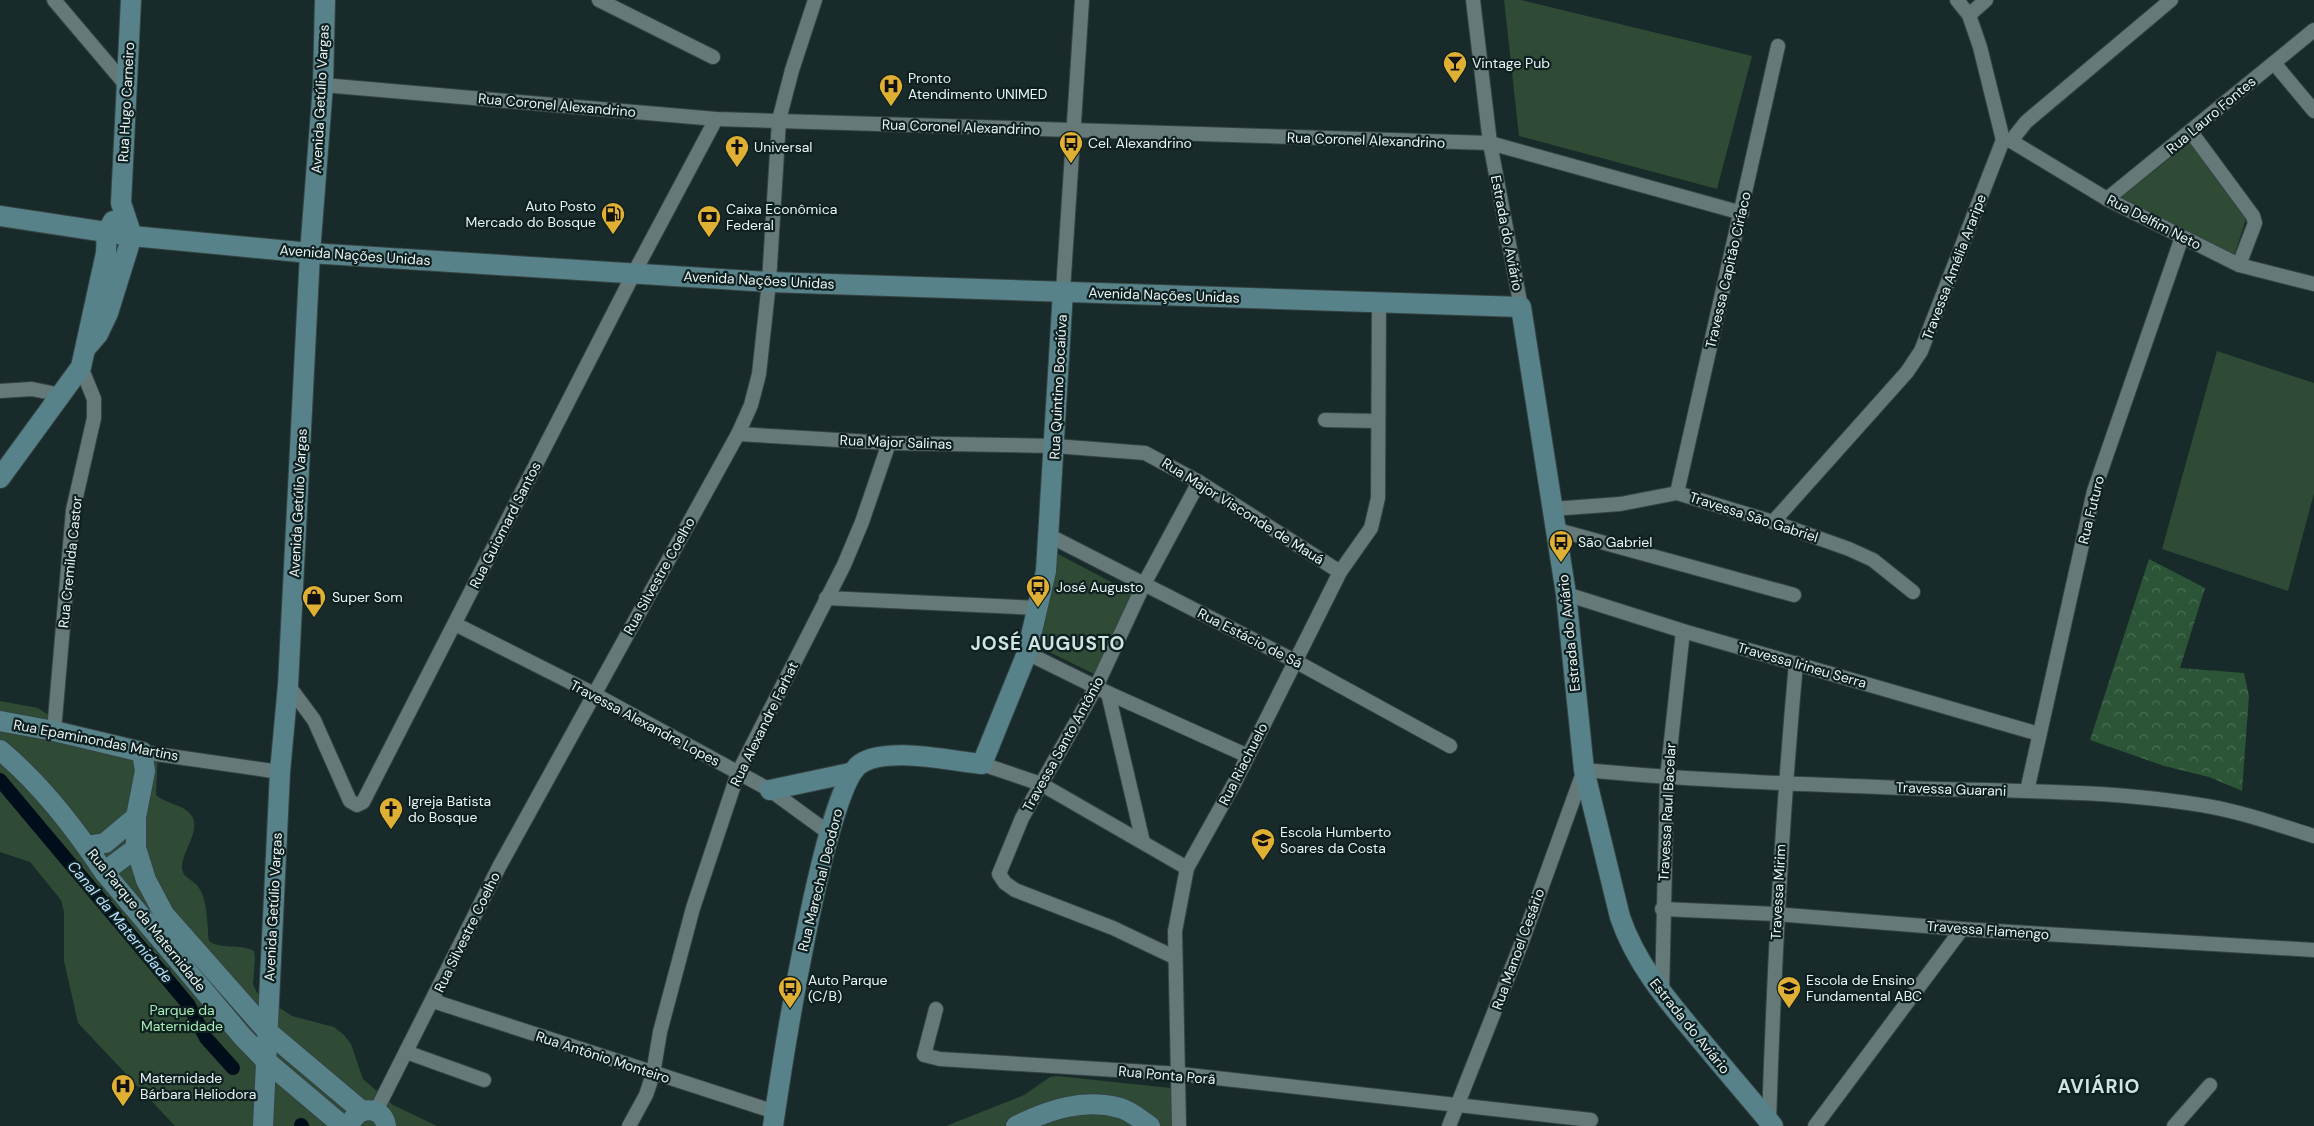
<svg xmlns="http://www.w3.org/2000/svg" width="2314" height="1126" viewBox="0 0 2314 1126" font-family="'DM Sans',sans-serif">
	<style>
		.green { fill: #2f4a35 }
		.forest { fill: url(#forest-crowns) }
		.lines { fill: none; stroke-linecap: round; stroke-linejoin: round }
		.canal { stroke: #000d1b; stroke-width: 14 }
		.street-casing { stroke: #354444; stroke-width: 16 }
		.secondary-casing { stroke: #354444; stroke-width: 22 }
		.street { stroke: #667979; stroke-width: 14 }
		.secondary { stroke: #588289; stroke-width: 20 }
		.labels { text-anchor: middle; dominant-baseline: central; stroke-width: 4.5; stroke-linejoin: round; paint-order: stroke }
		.poi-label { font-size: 14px; fill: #e8f3f3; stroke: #0f2020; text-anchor: start }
		.street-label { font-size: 14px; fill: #e8f3f3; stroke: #0f2020 }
		.park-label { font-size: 14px; fill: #a8ecb7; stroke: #0f2020 }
		.water-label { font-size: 15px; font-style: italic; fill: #b7e2ff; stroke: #0f2020 }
		.district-label { font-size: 19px; font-weight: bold; letter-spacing: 1px; fill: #cfe4e3; stroke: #0f2020 }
	</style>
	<defs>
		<pattern id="forest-crowns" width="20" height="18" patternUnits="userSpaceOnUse" patternTransform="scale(1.25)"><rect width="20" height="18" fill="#2b5536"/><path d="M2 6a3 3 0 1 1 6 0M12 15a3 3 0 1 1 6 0" fill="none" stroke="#4a6e54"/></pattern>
	</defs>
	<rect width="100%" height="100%" fill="#182a29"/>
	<!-- green -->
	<g class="green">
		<polygon points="1504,0 1521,0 1752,56 1717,189 1519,136"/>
		<polygon points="2190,142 2239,204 2246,219 2234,256 2118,200"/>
		<polygon points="2217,351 2314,383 2314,493 2288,591 2162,549"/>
		<polygon points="1058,554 1136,595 1096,675 1037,646"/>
		<path d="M 0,701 L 38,708 L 62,724 L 155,747 L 158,752 L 156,795 C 166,804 184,804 192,816 C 201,832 181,852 182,868 C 183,879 195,880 199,888 C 208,901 207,925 209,941 C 221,950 240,943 254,951 L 255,958 L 253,984 L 257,993 L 292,1016 L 334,1027 L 344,1035 L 351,1044 L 363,1079 L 393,1105 L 437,1126 L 175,1126 L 78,1023 L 64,961 L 64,912 L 61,900 L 30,862 L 0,852 Z"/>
		<polygon points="1057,1076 1171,1088 1174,1093 1182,1126 946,1126 1024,1095 1050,1077"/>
	</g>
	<!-- forest -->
	<polygon class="forest" points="2149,559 2205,588 2180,668 2244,673 2249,696 2242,791 2209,777 2164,766 2090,740"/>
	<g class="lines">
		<!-- canal -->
		<g class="canal">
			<polyline points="0,780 188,1004 206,1038 233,1068"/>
			<polyline points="301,1125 302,1126"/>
		</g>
		<!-- street casing -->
		<g class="street-casing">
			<g id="street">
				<polyline points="54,0 126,85"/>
				<polyline points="599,0 713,57"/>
				<polyline points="1473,0 1490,143 1521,307"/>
				<polyline points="1957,0 1969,15 1980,47 2003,140"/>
				<polyline points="1969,15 1986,0"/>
				<polyline points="2274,63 2314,111"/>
				<polyline points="323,85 716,119 1490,143 1742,213"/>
				<polyline points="2191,132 2253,216 2255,223 2239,265"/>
				<polyline points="2003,140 2011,141 2107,199 2239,265 2314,284"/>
				<polyline points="2011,141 2026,122 2171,0"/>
				<polyline points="2107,199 2314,30"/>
				<polyline points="1063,291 1082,0"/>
				<polyline points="0,391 32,389 61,395"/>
				<polyline points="1325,420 1377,421"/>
				<polyline points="738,434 889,443 1055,446 1145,453 1199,482 1340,572"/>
				<polyline points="1677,493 1778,46"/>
				<polyline points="1552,509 1620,504 1677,493 1773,522 1849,549 1873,560 1913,592"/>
				<polyline points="1773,522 1907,372 1921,351 2003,140"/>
				<polyline points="1554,529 1794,595"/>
				<polyline points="1048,535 1295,661 1450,746"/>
				<polyline points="1566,594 1683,631 2039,734"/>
				<polyline points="826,598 1038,608"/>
				<polyline points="455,624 594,694 770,790 829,833"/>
				<polyline points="1027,653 1108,693 1248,756"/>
				<polyline points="288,685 314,720 350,801 357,805 363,802 634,273 716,119"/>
				<polyline points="1108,693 1143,842"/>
				<polyline points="54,731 73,510 94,418 94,399 81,367"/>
				<polyline points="142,752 280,772"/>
				<polyline points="982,764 1041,784 1187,868"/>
				<polyline points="2027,791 2094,491 2182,237"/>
				<polyline points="1662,909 1776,914 1962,929 2314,950"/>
				<polyline points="1174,957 1113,928 1015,890 1005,883 999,874 1022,818 1096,687 1144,584 1199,482"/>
				<polyline points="1662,994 1667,778 1683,631"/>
				<polyline points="433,1001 775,1112"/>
				<polyline points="936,1009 924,1055 940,1059 1180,1074 1591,1120"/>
				<polyline points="406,1052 484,1080"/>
				<polyline points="376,1111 499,867 738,434 751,405 759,374 769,282 779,120 792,70 815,0"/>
				<path d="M 1769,1121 C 1774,968 1782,816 1796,663"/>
				<polyline points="629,1126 646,1095 653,1074 660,1032 693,908 738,773 844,565 862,522 889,443"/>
				<polyline points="1179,1126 1175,931 1187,868 1235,782 1340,572 1371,528 1378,498 1379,303"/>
				<path d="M 1449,1126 L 1520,947 L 1584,770 C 1701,781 1819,785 1938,789 C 2029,791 2122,791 2212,807 C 2247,813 2281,826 2314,836"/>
				<polyline points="1815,1126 1962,929"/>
				<polyline points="2174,1126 2210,1085"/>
			</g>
		</g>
		<!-- secondary casing -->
		<g class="secondary-casing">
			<g id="secondary">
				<path d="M 0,216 L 132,236 L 310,253 L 769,282 L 1521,307 L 1566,594 L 1584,770 L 1620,917 C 1636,964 1667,1000 1699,1038 C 1723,1067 1748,1096 1773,1126"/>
				<polyline points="86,348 98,334 108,313 132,236 121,203 131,0"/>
				<polyline points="0,478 81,367 106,253 107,232 113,221"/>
				<polyline points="0,721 54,731 142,752 145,771 136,817 136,848 146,880 164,914 267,1031 362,1111"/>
				<path d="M 0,750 C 41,784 75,828 104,872 L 242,1036 L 265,1060 L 343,1126"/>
				<polyline points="770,790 850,773"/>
				<polyline points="87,846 105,843 136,817"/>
				<polyline points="104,872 136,848"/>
				<path d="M 353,1119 C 362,1105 384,1108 386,1126"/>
				<polyline points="263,1126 280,772 288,685 310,253 323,85 325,0"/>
				<path d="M 773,1126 C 781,1071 824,788 860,764 C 887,746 950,761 982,764 L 1027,653 L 1046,571 L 1063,291"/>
				<path d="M 1016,1126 C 1048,1110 1083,1098 1120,1108 C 1131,1111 1141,1120 1150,1126"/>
			</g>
		</g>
		<!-- street -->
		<use href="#street" class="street"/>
		<!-- secondary -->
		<use href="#secondary" class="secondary"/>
	</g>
	<!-- icons -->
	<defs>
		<g id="bar-pin" transform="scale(1.25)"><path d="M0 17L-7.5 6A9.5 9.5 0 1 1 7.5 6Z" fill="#e0b034" stroke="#0f2020"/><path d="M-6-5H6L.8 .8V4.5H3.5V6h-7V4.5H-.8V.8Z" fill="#111"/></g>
		<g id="hospital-pin" transform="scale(1.25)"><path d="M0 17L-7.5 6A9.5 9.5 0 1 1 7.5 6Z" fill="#e0b034" stroke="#0f2020"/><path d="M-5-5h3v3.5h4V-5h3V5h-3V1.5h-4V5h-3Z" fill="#111"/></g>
		<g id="bus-pin" transform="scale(1.25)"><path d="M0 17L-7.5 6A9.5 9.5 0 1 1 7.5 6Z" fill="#e0b034" stroke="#0f2020"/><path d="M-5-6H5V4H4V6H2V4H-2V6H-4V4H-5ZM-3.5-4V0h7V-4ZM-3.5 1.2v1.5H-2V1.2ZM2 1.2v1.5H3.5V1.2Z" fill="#111"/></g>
		<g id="church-pin" transform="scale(1.25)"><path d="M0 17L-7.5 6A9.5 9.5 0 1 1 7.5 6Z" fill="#e0b034" stroke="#0f2020"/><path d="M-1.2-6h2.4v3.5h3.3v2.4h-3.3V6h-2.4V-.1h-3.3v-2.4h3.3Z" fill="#111"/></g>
		<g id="fuel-pin" transform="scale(1.25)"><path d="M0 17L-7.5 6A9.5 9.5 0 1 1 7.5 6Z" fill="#e0b034" stroke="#0f2020"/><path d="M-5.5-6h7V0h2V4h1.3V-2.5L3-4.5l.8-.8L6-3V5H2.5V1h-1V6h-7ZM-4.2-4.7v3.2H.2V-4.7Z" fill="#111"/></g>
		<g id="bank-pin" transform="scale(1.25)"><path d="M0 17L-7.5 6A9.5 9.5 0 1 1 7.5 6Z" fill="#e0b034" stroke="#0f2020"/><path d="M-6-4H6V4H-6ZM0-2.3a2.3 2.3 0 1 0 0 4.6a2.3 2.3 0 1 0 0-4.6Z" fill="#111"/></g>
		<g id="shop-pin" transform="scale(1.25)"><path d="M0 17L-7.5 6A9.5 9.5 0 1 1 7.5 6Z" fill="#e0b034" stroke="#0f2020"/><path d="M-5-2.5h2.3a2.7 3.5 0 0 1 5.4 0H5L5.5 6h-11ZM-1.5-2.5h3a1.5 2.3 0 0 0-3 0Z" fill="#111"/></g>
		<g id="school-pin" transform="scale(1.25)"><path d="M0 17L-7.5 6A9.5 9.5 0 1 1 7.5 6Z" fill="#e0b034" stroke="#0f2020"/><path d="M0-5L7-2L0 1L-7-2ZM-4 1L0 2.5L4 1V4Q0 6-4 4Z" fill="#111"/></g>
	</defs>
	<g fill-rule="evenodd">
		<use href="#bar-pin" x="1455" y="63"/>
		<use href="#hospital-pin" x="891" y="86"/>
		<use href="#bus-pin" x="1071" y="143"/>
		<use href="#church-pin" x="737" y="147"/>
		<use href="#fuel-pin" x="613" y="214"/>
		<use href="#bank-pin" x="709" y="217"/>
		<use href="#bus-pin" x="1561" y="542"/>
		<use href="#bus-pin" x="1038" y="587"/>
		<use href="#shop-pin" x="314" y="597"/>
		<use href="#church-pin" x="391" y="809"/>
		<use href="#school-pin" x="1263" y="840"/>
		<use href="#bus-pin" x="790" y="988"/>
		<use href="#school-pin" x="1789" y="988"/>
		<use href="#hospital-pin" x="123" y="1086"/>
	</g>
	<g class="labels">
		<!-- poi labels -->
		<g class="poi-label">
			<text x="1472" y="63">Vintage Pub</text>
			<text x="908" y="78">Pronto<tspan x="908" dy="16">Atendimento UNIMED</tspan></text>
			<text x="1088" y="143">Cel. Alexandrino</text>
			<text x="754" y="147">Universal</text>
			<text x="596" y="206" text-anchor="end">Auto Posto<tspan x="596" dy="16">Mercado do Bosque</tspan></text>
			<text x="726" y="209">Caixa Econômica<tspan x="726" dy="16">Federal</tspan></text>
			<text x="1578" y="542">São Gabriel</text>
			<text x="1056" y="587">José Augusto</text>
			<text x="332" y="597">Super Som</text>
			<text x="408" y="801">Igreja Batista<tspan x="408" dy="16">do Bosque</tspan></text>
			<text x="1280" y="832">Escola Humberto<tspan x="1280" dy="16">Soares da Costa</tspan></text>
			<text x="808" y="980">Auto Parque<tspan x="808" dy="16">(C/B)</tspan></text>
			<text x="1806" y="980">Escola de Ensino<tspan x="1806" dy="16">Fundamental ABC</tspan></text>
			<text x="140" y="1078">Maternidade<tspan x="140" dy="16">Bárbara Heliodora</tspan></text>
		</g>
		<!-- street labels -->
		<g class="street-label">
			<text transform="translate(320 99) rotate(-87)">Avenida Getúlio Vargas</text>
			<text transform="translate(126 102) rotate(-87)">Rua Hugo Carneiro</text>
			<text transform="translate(557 105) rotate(5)">Rua Coronel Alexandrino</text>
			<text transform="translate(2211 115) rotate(-40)">Rua Lauro Fontes</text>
			<text transform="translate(961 127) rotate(2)">Rua Coronel Alexandrino</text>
			<text transform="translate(1366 140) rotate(2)">Rua Coronel Alexandrino</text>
			<text transform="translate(2154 222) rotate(27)">Rua Delfim Neto</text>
			<text transform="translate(1507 233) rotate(79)">Estrada do Aviário</text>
			<text transform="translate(355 255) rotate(4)">Avenida Nações Unidas</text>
			<text transform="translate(1954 267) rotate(-69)">Travessa Amélia Araripe</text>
			<text transform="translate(1728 270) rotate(-77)">Travessa Capitão Ciríaco</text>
			<text transform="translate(759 280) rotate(3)">Avenida Nações Unidas</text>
			<text transform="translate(1164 295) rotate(2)">Avenida Nações Unidas</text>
			<text transform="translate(1058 387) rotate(-87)">Rua Quintino Bocaiúva</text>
			<text transform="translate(896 442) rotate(2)">Rua Major Salinas</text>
			<text transform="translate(298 503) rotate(-87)">Avenida Getúlio Vargas</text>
			<text transform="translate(2091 510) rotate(-76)">Rua Futuro</text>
			<text transform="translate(1243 511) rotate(32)">Rua Major Visconde de Mauá</text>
			<text transform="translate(1754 517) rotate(18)">Travessa São Gabriel</text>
			<text transform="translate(505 525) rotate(-63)">Rua Guiomard Santos</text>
			<text transform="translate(70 562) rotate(-84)">Rua Cremilda Castor</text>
			<text transform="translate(659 576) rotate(-61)">Rua Silvestre Coelho</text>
			<text transform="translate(1569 633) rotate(-96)">Estrada do Aviário</text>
			<text transform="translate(1250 638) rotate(27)">Rua Estácio de Sá</text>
			<text transform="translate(1802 665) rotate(16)">Travessa Irineu Serra</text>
			<text transform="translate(645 723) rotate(28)">Travessa Alexandre Lopes</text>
			<text transform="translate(764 724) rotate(-64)">Rua Alexandre Farhat</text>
			<text transform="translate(96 740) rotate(11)">Rua Epaminondas Martins</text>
			<text transform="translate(1063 744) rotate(-61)">Travessa Santo Antônio</text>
			<text transform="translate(1243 764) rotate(-63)">Rua Riachuelo</text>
			<text transform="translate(1951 789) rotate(2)">Travessa Guarani</text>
			<text transform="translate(1667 812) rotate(-87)">Travessa Raul Bacelar</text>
			<text transform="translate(820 880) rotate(-76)">Rua Marechal Deodoro</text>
			<text transform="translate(1778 892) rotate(-87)">Travessa Mirim</text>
			<text transform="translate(273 907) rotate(-87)">Avenida Getúlio Vargas</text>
			<text transform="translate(147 920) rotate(51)">Rua Parque da Maternidade</text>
			<text transform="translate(1988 930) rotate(4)">Travessa Flamengo</text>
			<text transform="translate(467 932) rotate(-64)">Rua Silvestre Coelho</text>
			<text transform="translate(1518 949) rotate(-70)">Rua Manoel Cesário</text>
			<text transform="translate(1690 1026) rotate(51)">Estrada do Aviário</text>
			<text transform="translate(603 1057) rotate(18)">Rua Antônio Monteiro</text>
			<text transform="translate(1167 1075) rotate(5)">Rua Ponta Porã</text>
		</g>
		<!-- park labels -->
		<g class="park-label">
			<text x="182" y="1010">Parque da<tspan x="182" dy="16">Maternidade</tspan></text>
		</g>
		<!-- water labels -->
		<g class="water-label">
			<text transform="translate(120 922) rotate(50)">Canal da Maternidade</text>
		</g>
		<!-- district labels -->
		<g class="district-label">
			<text x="1048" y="643">JOSÉ AUGUSTO</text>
			<text x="2099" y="1086">AVIÁRIO</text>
		</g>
	</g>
</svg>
